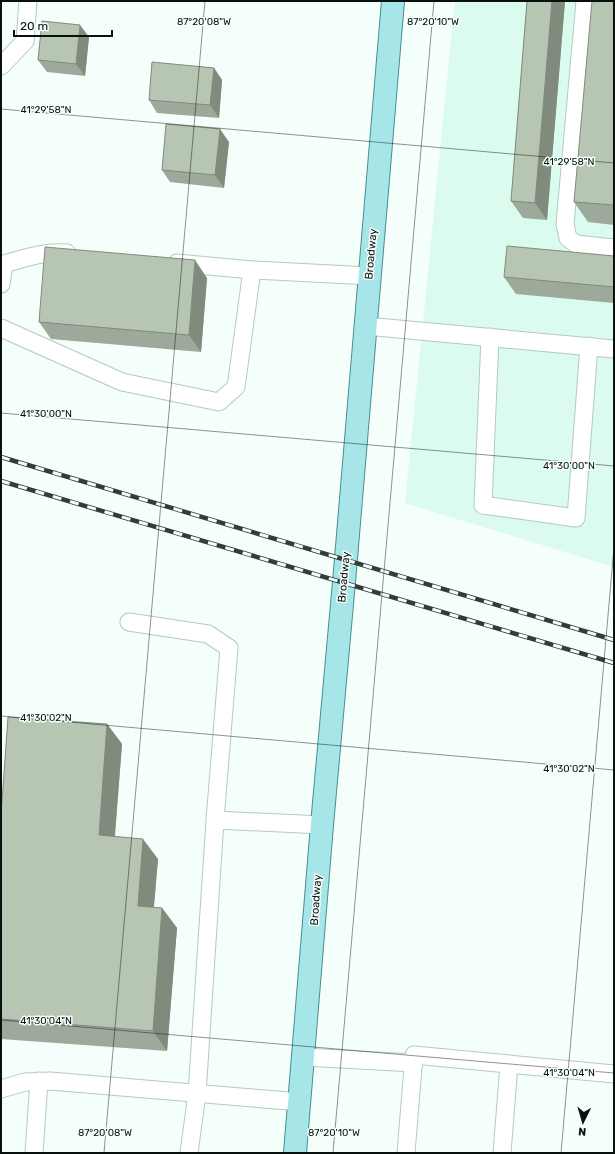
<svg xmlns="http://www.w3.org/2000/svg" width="615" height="1154" viewBox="0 0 615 1154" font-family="Rubik,sans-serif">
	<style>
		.built { fill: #dafbed }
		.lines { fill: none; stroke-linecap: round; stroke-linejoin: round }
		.service-casing { stroke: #b3cac1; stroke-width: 19 }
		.primary-casing { stroke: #498f91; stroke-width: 24 }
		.service { stroke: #fff; stroke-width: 17 }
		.primary { stroke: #a6e5e8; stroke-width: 22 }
		.rail-casing { stroke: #343c39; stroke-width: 4.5 }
		.rail { stroke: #f4fefa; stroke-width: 3; stroke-dasharray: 9; stroke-linecap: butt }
		.wall { fill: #9da99a }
		.shaded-wall { fill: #808a7d }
		.building { fill: #b7c5b3; stroke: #808a7d }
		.ticks { fill: none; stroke: #09110e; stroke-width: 1; stroke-opacity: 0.45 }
		.labels { text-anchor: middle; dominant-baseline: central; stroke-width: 3; stroke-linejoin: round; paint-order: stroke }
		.street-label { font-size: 11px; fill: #09110e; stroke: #f4fefa }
		.ticks-label { font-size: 10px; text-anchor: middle; fill: #09110e; stroke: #f4fefa; stroke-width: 3; stroke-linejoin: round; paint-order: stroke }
	</style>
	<rect width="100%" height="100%" fill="#f4fefa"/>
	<!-- built -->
	<polygon class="built" points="455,1 614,1 614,567 405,503"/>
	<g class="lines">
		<!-- service casing -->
		<g class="service-casing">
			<g id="service">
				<polyline points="585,1 565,224 568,238 576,244 614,248"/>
				<polyline points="1,66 25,41 28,1"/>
				<polyline points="177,263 252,270"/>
				<path d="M 1,284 L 4,264 C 25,258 45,251 67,253"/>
				<polyline points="366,326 614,349"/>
				<polyline points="1,328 122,382 219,402 236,387 252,270 370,276"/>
				<polyline points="490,337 483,505 576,518 589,346"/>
				<polyline points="129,622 208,634 229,648 215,820"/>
				<polyline points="303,1057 414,1063"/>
				<polyline points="1,1089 25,1082 50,1081 300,1102"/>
				<polyline points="34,1153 39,1081"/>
				<polyline points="189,1153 197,1094 215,820 322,825"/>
				<polyline points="406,1153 414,1055 614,1074"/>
				<polyline points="502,1153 509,1064"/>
			</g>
		</g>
		<!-- primary casing -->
		<g class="primary-casing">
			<polyline id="primary" points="295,1153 322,825 344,582 393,1"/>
		</g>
		<!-- service -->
		<use href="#service" class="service"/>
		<!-- primary -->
		<use href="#primary" class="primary"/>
		<!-- rail casing -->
		<g class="rail-casing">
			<g id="rail">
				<polyline points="1,457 614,640"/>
				<polyline points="1,481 614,663"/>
			</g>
		</g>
		<!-- rail -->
		<use href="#rail" class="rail"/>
	</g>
	<!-- wall -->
	<g class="wall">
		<polygon points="527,1 565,1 547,220 523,218 511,201"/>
		<polygon points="614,1 614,225 588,222 574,202"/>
		<polygon points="89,37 85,76 47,72 38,60"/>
		<polygon points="214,68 222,80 219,118 157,113 149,100"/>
		<polygon points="229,142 224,188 170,182 162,170"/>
		<polygon points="614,256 614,303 516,294 504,277"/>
		<polygon points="207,278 201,352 51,339 39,322"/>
		<polygon points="107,724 122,744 115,837 158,859 154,907 162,908 177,928 167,1051 1,1039 1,815"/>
	</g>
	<!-- shaded-wall -->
	<g class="shaded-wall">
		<polygon points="552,1 565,1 547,220 535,203"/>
		<polygon points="80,25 89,37 85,76 76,64"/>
		<polygon points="214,68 222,80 219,118 210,105"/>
		<polygon points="220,129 229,142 224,188 215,175"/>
		<polygon points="195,260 207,278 201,352 189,335"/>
		<polygon points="107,724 122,744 113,856 99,835"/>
		<polygon points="143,839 158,859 152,926 138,906"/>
		<polygon points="162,908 177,928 167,1051 153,1031"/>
	</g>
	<!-- building -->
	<g class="building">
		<polygon points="527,1 552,1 535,203 511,201"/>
		<polygon points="592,1 614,1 614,205 574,202"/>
		<polygon points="42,21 80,25 76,64 38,60"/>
		<polygon points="152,62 214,68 210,105 149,100"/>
		<polygon points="166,124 220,129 215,175 162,170"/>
		<polygon points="507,246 614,256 614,287 504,277"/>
		<polygon points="45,247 195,260 189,335 39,322"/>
		<polygon points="8,717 107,724 99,835 143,839 138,906 162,908 153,1031 1,1019 1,815"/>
	</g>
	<!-- ticks -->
	<path class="ticks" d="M 1,109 L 614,163M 1,413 L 614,466M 1,716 L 614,770M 1,1020 L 614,1073M 104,1153 L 205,1M 333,1153 L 434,1M 561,1153 L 614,547"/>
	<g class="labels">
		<!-- street labels -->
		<g class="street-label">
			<text transform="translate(371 254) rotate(-85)">Broadway</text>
			<text transform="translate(344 577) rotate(-85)">Broadway</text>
			<text transform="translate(316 900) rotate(-86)">Broadway</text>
		</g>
	</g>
	<g class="ticks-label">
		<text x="204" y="25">87°20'08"W</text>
		<text x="433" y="25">87°20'10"W</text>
		<text x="46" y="113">41°29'58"N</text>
		<text x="569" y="165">41°29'58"N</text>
		<text x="46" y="417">41°30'00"N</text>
		<text x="569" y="469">41°30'00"N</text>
		<text x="46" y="721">41°30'02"N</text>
		<text x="569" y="772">41°30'02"N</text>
		<text x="46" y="1024">41°30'04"N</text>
		<text x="569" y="1076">41°30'04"N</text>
		<text x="105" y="1136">87°20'08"W</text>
		<text x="334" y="1136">87°20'10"W</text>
	</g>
	<!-- border -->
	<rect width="615" height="1154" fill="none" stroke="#09110e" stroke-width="4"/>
	<!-- north arrow -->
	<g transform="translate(583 1122) rotate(185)" stroke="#f4fefa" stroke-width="3" paint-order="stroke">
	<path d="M0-3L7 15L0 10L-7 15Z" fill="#09110e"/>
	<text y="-6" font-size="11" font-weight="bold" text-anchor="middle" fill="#09110e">N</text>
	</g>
	<!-- scale -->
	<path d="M14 30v6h98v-6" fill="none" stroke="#09110e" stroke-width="2"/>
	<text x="20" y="30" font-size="12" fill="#09110e" stroke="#f4fefa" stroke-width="3" paint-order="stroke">20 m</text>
</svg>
